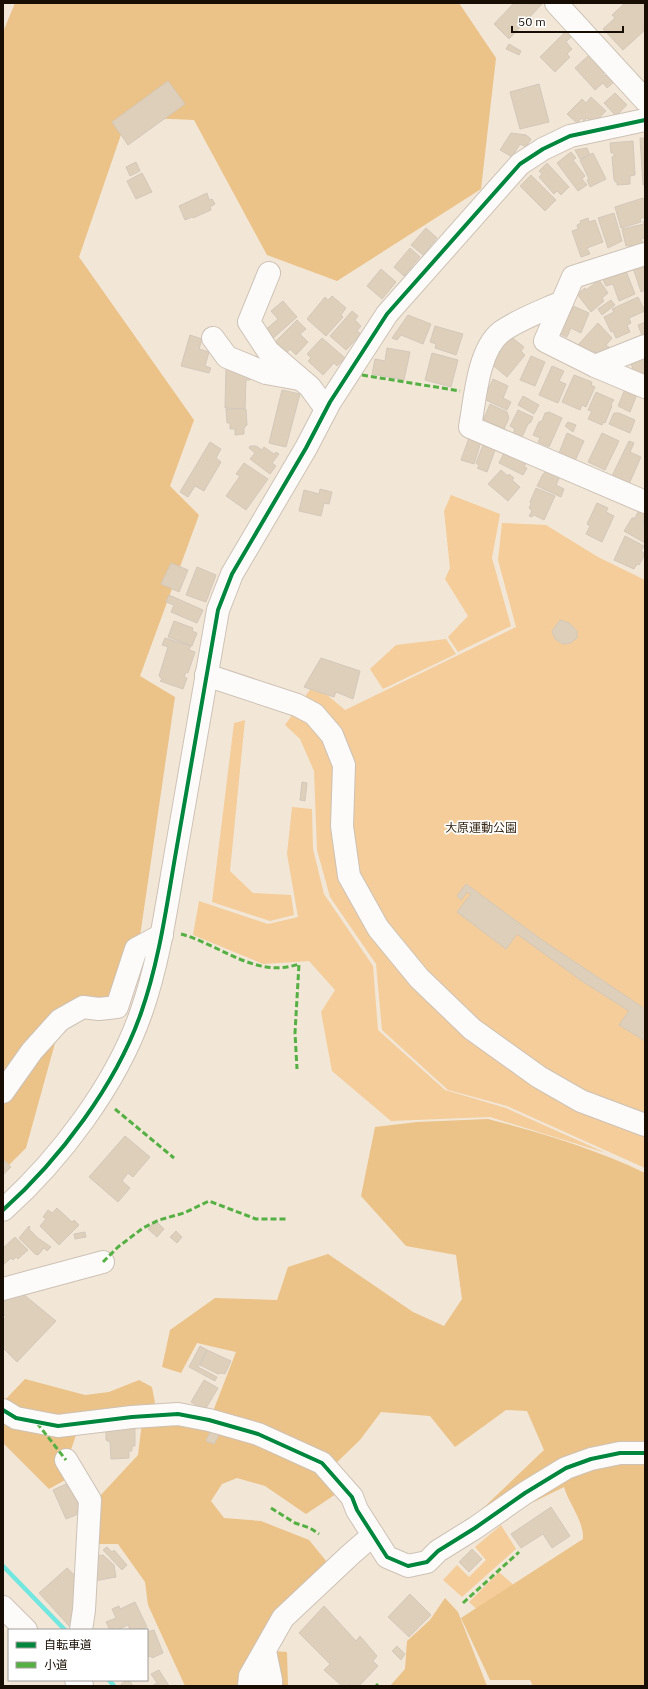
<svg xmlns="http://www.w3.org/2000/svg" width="648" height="1689" viewBox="0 0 648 1689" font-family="'IBM Plex Sans','Noto Sans JP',sans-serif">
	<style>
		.green { fill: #f4cd9a }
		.forest { fill: #ebc287 }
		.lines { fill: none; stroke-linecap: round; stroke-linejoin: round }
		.stream { stroke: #71e7e0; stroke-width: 4.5 }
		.building { fill: #decfbb; stroke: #d3c8ba }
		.minor-casing { stroke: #cdc2b6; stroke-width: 24 }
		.minor { stroke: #fdfbf9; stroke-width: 22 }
		.quiet { stroke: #55b044; stroke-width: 3; stroke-dasharray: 6 3; stroke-linecap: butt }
		.cycleway-casing { stroke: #fff; stroke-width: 6 }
		.cycleway { stroke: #00873e; stroke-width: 4 }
		.labels { text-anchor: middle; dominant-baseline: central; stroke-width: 3.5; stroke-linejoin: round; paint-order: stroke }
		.park-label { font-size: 12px; fill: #372814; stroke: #fff }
	</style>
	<rect width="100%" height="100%" fill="#f2e6d7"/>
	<!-- green -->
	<g class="green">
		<polygon points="451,495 500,514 492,558 511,626 458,652 448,637 468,616 445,579 450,568 444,511"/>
		<polygon points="502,523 546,525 598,557 645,580 645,1168 507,1106 448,1090 382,1030 376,964 330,897 317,850 314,771 300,739 285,725 314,684 345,710 516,627 498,560"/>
		<polygon points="446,639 456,654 383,689 370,669 396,645"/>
		<polygon points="245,720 230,871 253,893 291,895 294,915 270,921 212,902 234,723"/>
		<polygon points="292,807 312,809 313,849 324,894 373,966 378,1030 445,1090 506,1108 606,1153 490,1117 391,1121 332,1071 321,1012 335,990 309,961 263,964 193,935 199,901 268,924 298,917 287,854"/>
		<polygon points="501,1525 516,1549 462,1597 443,1580 457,1565 469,1577 486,1560 475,1547"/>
		<polygon points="499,1572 518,1589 485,1617 469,1602"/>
	</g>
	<!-- forest -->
	<g class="forest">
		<polygon points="15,3 459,3 496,58 481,189 337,281 267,255 194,120 127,117 79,257 194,420 170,486 199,515 140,676 175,697 140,936 111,996 65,1007 26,1148 3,1171 3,32"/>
		<path d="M 488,1119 C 542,1133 595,1149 645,1173 L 645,1686 L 533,1686 L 530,1680 L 490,1680 L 461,1618 L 583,1539 C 584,1521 569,1504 564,1487 L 501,1518 L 479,1512 L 544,1450 L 527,1411 L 506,1410 L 455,1447 L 430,1416 L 381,1412 L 360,1440 L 333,1466 L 212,1414 L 236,1352 L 197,1343 L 181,1373 L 162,1367 L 170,1330 L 215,1298 L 277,1300 L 288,1267 L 328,1254 L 413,1312 L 444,1326 L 462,1299 L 456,1255 L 406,1246 L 361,1196 L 375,1127 L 417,1122 Z"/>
		<polygon points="25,1379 85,1395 109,1392 139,1380 152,1387 155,1403 146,1412 31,1417 5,1400"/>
		<polygon points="3,1415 76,1435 63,1473 65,1480 49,1489 3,1443"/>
		<polygon points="178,1417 321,1465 342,1490 306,1514 265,1486 237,1478 222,1484 211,1501 224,1518 261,1521 309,1540 331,1567 247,1686 185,1686 148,1605 145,1582 118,1544 95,1544 98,1498 138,1455 142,1422"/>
		<polygon points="445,1598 458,1612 487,1686 390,1686 405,1669 407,1641 430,1620"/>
		<polygon points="272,1651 287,1652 288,1686 256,1686"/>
	</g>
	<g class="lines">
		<!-- stream -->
		<g class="stream">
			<polyline points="3,1566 65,1630"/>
			<polyline points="109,1680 114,1686"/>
		</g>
	</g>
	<!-- building -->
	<g class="building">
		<polygon points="514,3 542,4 509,39 494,24"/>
		<polygon points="625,3 645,3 645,30 623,50 603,29 615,18 612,15"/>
		<polygon points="567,30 572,36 566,42 572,49 567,54 570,57 555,72 540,57"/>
		<polygon points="509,44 521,51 519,55 506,49"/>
		<polygon points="590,54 606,71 603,74 605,76 608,74 615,81 607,88 603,83 595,90 575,68"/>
		<polygon points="168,81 185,104 128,145 112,122"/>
		<polygon points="539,84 549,122 520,129 510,92"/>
		<polygon points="615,93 627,105 616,116 604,103"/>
		<polygon points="591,97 606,111 598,119 590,121 587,118 584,121 582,118 577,123 567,114 582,99 586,103"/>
		<polygon points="511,133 526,135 531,139 526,147 520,144 512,157 500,150"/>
		<polygon points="640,138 645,138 645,184 643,185"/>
		<polygon points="633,141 635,175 630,176 630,184 617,185 617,182 615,182 615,180 614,180 612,157 614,156 614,153 611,153 610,143"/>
		<polygon points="587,148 590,155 580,159 575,150"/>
		<polygon points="571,152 576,158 573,160 585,176 582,179 587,185 578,191 557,163"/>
		<polygon points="593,153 606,179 590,187 587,180 589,179 580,160"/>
		<polygon points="136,162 140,171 130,176 126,167"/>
		<polygon points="547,163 569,187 561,195 557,191 554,194 539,177 542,174 539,171"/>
		<polygon points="142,173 152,192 136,199 127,181"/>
		<polygon points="531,175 556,200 545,211 520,186"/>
		<polygon points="207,193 209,200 212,199 215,204 210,207 211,210 193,218 192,217 185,220 179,206"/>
		<polygon points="643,198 645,201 645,217 640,219 641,222 621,228 615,207"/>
		<polygon points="614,213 622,241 608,248 598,218"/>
		<polygon points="588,218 589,222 595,220 603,242 587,248 590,254 581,257 572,231 578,229 577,225 581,223 580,221"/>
		<polygon points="645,221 645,238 641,239 643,244 630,247 630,245 626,246 622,229 644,224 643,222"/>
		<polygon points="426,228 437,238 423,255 411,245"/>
		<polygon points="410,248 420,257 404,276 394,267"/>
		<polygon points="645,263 645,290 641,292 633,268"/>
		<polygon points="381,269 396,282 382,299 367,286"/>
		<polygon points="619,270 621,273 626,271 635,294 619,301 613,284 606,286 601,275"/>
		<polygon points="599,280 608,293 602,298 604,301 591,312 577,294 585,288 586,290"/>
		<polygon points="332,296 346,308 341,315 343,317 326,336 307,319 325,297 328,300"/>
		<polygon points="638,297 645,311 629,318 631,323 627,325 630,332 616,338 613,331 611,332 604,317 614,312 612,309"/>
		<polygon points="611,300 615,305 602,315 598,309"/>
		<polygon points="283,301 297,317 270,341 263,332 278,319 271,311"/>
		<polygon points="573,306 589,313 581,333 571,328 567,337 558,333 566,315 569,316"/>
		<polygon points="352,311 358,316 355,320 361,326 357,331 361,334 346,350 330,336"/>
		<polygon points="408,315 431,324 423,344 401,335 397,340 392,338"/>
		<polygon points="297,320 306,329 300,334 308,342 296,355 290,349 284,356 273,344"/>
		<polygon points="645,322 645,337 643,338 638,325"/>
		<polygon points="598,323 612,338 606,345 610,348 599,356 594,351 592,353 587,349 585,351 578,345"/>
		<polygon points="435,326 463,334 456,355 435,348 436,344 430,342"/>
		<polygon points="190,335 202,339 199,349 209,352 205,366 211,368 209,373 181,366"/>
		<polygon points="510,336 524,347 521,351 525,355 507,377 489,362"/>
		<polygon points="322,338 345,358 337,366 334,363 323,375 308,361 311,358 307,354"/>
		<polygon points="387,348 410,352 404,380 372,374 375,359 385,361"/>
		<polygon points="432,353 458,360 451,387 425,380"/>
		<polygon points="531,356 545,362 535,386 520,380"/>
		<polygon points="643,356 645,358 645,372 636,376 631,364 633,360"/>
		<polygon points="552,366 564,371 559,381 566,384 558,403 539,395"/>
		<polygon points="226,367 251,374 250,380 246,380 245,409 225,408"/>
		<polygon points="574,375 592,382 591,385 595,387 586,407 582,405 580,410 562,402"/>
		<polygon points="493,379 508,386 503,398 511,402 507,410 484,399"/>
		<polygon points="625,389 637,394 630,412 618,406"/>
		<polygon points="282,390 300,394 286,447 269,443"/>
		<polygon points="596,392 614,400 611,404 612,406 605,423 603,422 602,425 588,419 592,411 588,410"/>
		<polygon points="523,396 539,405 534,414 518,405"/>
		<polygon points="490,404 507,412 509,418 504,429 483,420"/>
		<polygon points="226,409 246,409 247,425 244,428 244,434 235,435 235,429 230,429 230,423 227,423"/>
		<polygon points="518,410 533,417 531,422 528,424 522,437 513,433 515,429 510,426"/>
		<polygon points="549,412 562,418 549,447 538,442 540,438 533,435 539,422 542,421 545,413"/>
		<polygon points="614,413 619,413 635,420 630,433 609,424"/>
		<polygon points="568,422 576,425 573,432 565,426"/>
		<polygon points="567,433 584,441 575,461 559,453"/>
		<polygon points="602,433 619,441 605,470 588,462"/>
		<polygon points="470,435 481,442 474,464 461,460"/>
		<polygon points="485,440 497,445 487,472 477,468 479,466 476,463"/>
		<polygon points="629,441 634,443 630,452 641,457 629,484 612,476"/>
		<polygon points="210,442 221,449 216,458 221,462 204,491 195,486 188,497 180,492"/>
		<polygon points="250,446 256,446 262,450 264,447 274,454 276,452 279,454 272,463 276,466 270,474 250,459 255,453 249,448"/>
		<polygon points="506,449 528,460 524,467 527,468 523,475 499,463"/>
		<polygon points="244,463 268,479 246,510 226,496 240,476 236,474"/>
		<polygon points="548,469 561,474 556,485 564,489 561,497 537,486 543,474"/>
		<polygon points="501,470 508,476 509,474 514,478 512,480 520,487 508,501 488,484"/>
		<polygon points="536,488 555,496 544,520 534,515 532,517 529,516 532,511 529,508 531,504 530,502"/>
		<polygon points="320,489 332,492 329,504 324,503 321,516 299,511 304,490 319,494"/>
		<polygon points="597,503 608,508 606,512 614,516 602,542 586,534 590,526 587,524"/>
		<polygon points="639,510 645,513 643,525 645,526 645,543 624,531 632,518 635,518"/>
		<polygon points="625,536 644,546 641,551 645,554 639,565 637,564 634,569 614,560"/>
		<polygon points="171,563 188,570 179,592 161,584"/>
		<polygon points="197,567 216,575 206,602 186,595"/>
		<polygon points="169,595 203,610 197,623 171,612 174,605 166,602"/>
		<polygon points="560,620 569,623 577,631 577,638 570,643 563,644 555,639 552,631"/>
		<polygon points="174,621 193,628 192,631 197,633 192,646 168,637"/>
		<polygon points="165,638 191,646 189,650 195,652 188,673 186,672 184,677 187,678 183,689 160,681 162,679 159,676 168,647 162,645"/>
		<polygon points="321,658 360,671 353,699 336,692 334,697 304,687"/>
		<polygon points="302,782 307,783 305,801 300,800"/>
		<polygon points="466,884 542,940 645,1009 645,1041 619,1025 629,1011 582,981 517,934 506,949 457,912 471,894 467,892 461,900 457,896"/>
		<polygon points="125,1136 150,1157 133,1177 128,1173 122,1181 130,1188 118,1202 89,1177"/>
		<polygon points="3,1159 11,1167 3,1175"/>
		<polygon points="57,1208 72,1222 74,1220 79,1225 59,1245 40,1226 46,1219 43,1217 48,1210 52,1213"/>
		<polygon points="153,1223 158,1223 164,1229 157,1237 148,1229"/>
		<polygon points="29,1226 30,1227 29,1229 38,1238 51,1247 47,1251 44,1248 38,1255 35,1254 19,1238"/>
		<polygon points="176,1231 182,1237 177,1243 170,1237"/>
		<polygon points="85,1232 86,1237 75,1239 74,1234"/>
		<polygon points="15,1237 28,1250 18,1259 16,1257 13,1260 11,1258 3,1265 3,1248"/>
		<polygon points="17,1289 56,1321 17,1362 3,1348 3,1320 6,1317 3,1314 3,1303"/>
		<polygon points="200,1346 207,1350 198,1367 217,1377 215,1381 189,1367"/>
		<polygon points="207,1350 231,1361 225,1374 221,1373 218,1374 200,1365"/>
		<polygon points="204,1380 218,1388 205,1410 191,1402"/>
		<polygon points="212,1428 219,1435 214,1444 206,1441"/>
		<polygon points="135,1429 135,1446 132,1446 132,1451 129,1451 129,1458 111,1459 110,1442 106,1440 106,1430"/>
		<polygon points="66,1484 68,1488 72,1485 81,1503 76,1515 66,1519 53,1490"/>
		<polygon points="551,1507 570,1536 552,1548 543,1534 521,1548 511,1534"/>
		<polygon points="107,1547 112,1552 114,1550 127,1565 122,1570 103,1550"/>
		<polygon points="472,1549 482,1559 469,1572 459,1562"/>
		<polygon points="103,1555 114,1565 116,1577 94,1581 89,1557"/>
		<polygon points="67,1568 81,1581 70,1627 39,1593"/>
		<polygon points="410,1594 431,1615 409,1637 388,1617"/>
		<polygon points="135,1602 147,1627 141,1630 130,1630 128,1625 117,1630 110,1630 106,1622 116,1618 112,1609 119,1606 120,1609"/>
		<polygon points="324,1606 356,1641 360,1636 377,1656 373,1661 378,1666 359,1686 352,1686 350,1685 342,1686 324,1670 330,1664 299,1633"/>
		<polygon points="154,1630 163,1653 152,1658 151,1656 147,1657 147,1632"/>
		<polygon points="397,1646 405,1654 401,1660 392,1651"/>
		<polygon points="159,1670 169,1686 152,1686 157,1683 151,1674"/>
		<polygon points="127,1680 129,1680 133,1686 122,1686 121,1684"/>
	</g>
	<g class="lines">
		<!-- minor casing -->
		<g class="minor-casing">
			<g id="minor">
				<polyline points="556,3 645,100"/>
				<polyline points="645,254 573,277 545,341 595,366 645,387"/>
				<polyline points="269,273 249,322 268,351 310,387 326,409"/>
				<path d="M 562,302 C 542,311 519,319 501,332 C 478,350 475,399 470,427 L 645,502"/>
				<polyline points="213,338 227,357 266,373 299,379"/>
				<polyline points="595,366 645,346"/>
				<polyline points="206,675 297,705 314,714 332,735 344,765 342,826 349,876 378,928 419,978 472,1029 539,1077 581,1101 645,1125"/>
				<polyline points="3,1092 32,1051 60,1020 83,1007 99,1009 117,1007 136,949 162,935"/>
				<path d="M 3,1210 C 59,1160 116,1085 141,1013 C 160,959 167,902 177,846 C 190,768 204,689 218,610 L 232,574 L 306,448 L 330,402 L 387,314 L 520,164 L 543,149 L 570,136 L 645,120"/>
				<polyline points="3,1289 103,1262"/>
				<polyline points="3,1410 16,1418 58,1426 132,1417 178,1414 209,1420 258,1434 322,1463 352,1497 357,1510 387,1557 408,1566 427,1562 438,1551 475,1528 525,1493 566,1468 591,1459 620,1453 645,1453"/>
				<polyline points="66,1460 90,1500 84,1610 81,1630"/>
				<polyline points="3,1607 26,1630"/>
				<polyline points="265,1651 271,1680 271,1686"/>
				<polyline points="76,1680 82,1686"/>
				<polyline points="249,1686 250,1676 283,1618 350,1555 373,1535"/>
			</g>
		</g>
		<!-- minor -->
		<use href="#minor" class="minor"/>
		<!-- quiet -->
		<g class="quiet">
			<polyline points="362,375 460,391"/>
			<path d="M 181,934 C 221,945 256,979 299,964 L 295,1033 L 297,1069"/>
			<polyline points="115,1109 174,1158"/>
			<polyline points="103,1262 118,1247 143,1228 159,1220 184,1213 209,1201 256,1219 287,1219"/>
			<polyline points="37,1423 66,1460"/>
			<polyline points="271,1508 295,1523 310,1528 319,1534"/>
			<polyline points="463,1603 519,1552"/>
			<polyline points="376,1684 378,1686"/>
		</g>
		<!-- cycleway casing -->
		<g class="cycleway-casing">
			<g id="cycleway">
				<path d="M 3,1210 C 59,1160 116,1085 141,1013 C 160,959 167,902 177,846 C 190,768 204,689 218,610 L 232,574 L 306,448 L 330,402 L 387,314 L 520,164 L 543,149 L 570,136 L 645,120"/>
				<polyline points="3,1410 16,1418 58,1426 132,1417 178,1414 209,1420 258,1434 322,1463 352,1497 357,1510 387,1557 408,1566 427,1562 438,1551 475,1528 525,1493 566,1468 591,1459 620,1453 645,1453"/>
			</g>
		</g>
		<!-- cycleway -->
		<use href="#cycleway" class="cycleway"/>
	</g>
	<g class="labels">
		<!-- park labels -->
		<g class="park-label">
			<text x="481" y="827">大原運動公園</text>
		</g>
	</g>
	<!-- border -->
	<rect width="648" height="1689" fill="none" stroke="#170d03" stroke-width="8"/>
	<!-- legend -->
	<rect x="8" y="1629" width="140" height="52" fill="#ffffff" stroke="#a29e9a"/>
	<rect x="16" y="1642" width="20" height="6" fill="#00873e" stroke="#a29e9a"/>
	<text x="44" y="1649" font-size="12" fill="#170d03">自転車道</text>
	<rect x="16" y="1662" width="20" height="6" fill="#55b044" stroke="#a29e9a"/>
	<text x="44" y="1669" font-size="12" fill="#170d03">小道</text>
	<!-- scale -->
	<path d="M512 26v6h111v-6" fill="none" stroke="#170d03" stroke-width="2"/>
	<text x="518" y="26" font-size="12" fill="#170d03" stroke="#ffffff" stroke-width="3" paint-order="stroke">50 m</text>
</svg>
